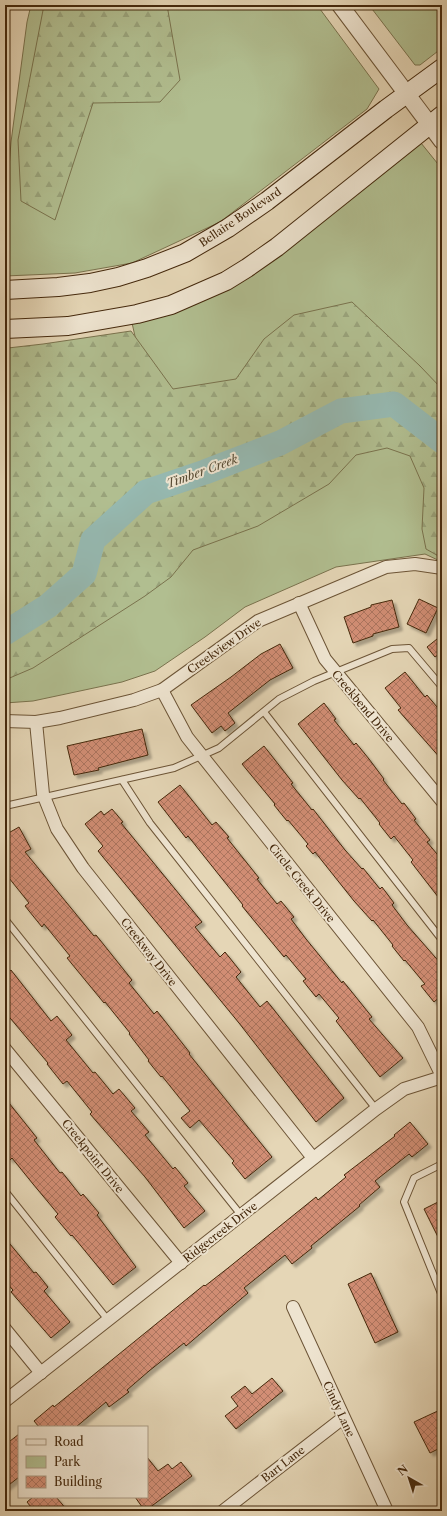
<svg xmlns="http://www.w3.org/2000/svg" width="447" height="1516" viewBox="0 0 447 1516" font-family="'Libre Caslon Text',serif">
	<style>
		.green { fill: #b1be90; stroke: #7a734e }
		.forest { fill: url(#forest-firs); stroke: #7a734e }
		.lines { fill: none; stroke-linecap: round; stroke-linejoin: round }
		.river { stroke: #96b9b1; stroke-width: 25 }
		.building { fill: url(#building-cross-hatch); stroke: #44280c; filter: url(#shadow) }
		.service-casing { stroke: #6c5436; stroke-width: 8 }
		.minor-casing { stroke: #6c5436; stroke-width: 14 }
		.tertiary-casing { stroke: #6c5436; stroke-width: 18 }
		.secondary-casing { stroke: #44280c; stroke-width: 20 }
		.service { stroke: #eee4d0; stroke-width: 6 }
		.minor { stroke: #eee4d0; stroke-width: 12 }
		.tertiary { stroke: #eee4d0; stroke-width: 16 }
		.secondary { stroke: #eee4d0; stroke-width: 18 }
		.labels { text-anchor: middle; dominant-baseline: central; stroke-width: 4; stroke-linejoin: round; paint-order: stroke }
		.street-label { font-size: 11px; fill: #44280c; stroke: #eee4d0 }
		.water-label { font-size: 12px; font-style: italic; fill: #584c35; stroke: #eee4d0 }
	</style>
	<defs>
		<pattern id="forest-firs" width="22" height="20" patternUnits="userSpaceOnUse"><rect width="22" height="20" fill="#b1be90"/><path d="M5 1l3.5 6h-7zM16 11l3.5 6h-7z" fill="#99a37b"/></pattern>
		<pattern id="building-cross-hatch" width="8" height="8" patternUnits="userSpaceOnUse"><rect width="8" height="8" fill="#d28e74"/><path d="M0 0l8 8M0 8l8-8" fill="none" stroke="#ac745e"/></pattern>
		<filter id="shadow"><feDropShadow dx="3.5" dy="3.5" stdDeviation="1" flood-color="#0004"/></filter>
	</defs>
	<rect width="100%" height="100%" fill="#e5d6b6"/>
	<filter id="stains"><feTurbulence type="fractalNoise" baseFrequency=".005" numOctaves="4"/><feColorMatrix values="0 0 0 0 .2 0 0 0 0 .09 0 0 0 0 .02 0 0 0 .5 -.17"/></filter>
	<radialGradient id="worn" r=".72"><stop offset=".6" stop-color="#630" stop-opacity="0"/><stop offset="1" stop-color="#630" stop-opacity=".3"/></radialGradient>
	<!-- green -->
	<g class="green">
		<polygon points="31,5 317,5 379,89 367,109 220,222 132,263 75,273 5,276 5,220 11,142 27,22"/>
		<polygon points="369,5 442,5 442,48 420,65 415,65"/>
		<polygon points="421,143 442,169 442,562 425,554 336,567 245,607 205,637 155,671 122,682 33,701 5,703 5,364 145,380 132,323 164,314"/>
	</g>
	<!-- forest -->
	<g class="forest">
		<polygon points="44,5 167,5 180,80 160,102 93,103 55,220 21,201 18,140"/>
		<polygon points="352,302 420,366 442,389 442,558 426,549 422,529 424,488 410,456 387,448 356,455 329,484 258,526 193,550 171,577 145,596 33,668 5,680 5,362 8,348 43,344 131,331 173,389 236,379 264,339 294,315"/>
	</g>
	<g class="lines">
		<!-- river -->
		<polyline class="river" points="5,633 48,606 84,574 93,540 146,492 205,472 280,443 341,411 394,404 442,441"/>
	</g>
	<!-- building -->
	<g class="building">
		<polygon points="419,599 438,608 426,633 407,624"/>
		<polygon points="392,600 399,627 373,634 373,636 353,643 344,617 371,607 371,605"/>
		<polygon points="442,635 442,652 435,657 427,647"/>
		<polygon points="280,644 293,668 270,680 228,713 235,723 225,731 221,726 212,733 191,705 231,677 261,654"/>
		<polygon points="405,672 425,697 427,695 442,713 442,760 398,710 401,708 385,688"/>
		<polygon points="324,703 336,719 334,720 354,745 356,743 369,759 384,779 383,780 402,804 404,803 416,819 414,820 430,840 427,842 442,860 442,902 411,862 413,860 394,836 391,839 379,824 380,823 360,798 359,799 342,780 298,724"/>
		<polygon points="142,729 148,755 98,768 99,770 74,775 67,746"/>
		<polygon points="264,746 293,783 291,784 312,810 313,809 345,850 362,869 363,868 380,889 382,887 394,903 392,905 407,925 442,965 442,995 434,1002 421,986 425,984 405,960 404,961 392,946 393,945 373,920 372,921 354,901 315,852 313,854 306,846 308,844 288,820 287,821 274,805 275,804 242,764"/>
		<polygon points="180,785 212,825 216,822 229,837 227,838 259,878 257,879 277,904 281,901 294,917 291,919 306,939 342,983 343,981 372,1017 369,1019 403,1058 380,1077 336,1021 339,1018 319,994 316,997 303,981 306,979 286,955 284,957 242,906 243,905 188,836 186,838 158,802"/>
		<polygon points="112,809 123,822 121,823 202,922 195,927 220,957 225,952 241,972 236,977 260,1007 267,1001 344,1098 316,1122 239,1023 98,851 103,846 85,824 101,811 104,815"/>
		<polygon points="19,827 31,849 25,852 94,936 96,935 132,980 129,983 154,1014 157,1011 190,1053 189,1054 272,1157 245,1179 232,1163 234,1161 199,1120 190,1128 181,1118 190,1111 162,1076 161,1077 148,1061 149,1060 129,1034 130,1033 105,1002 104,1003 67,958 70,956 44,924 42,927 25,906 29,903 5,873 5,835"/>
		<polygon points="11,970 51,1021 57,1016 72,1035 66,1040 93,1073 95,1072 113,1094 119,1089 135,1108 131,1111 149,1132 145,1135 173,1169 175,1167 188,1183 184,1186 205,1211 184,1228 145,1177 90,1114 92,1112 67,1081 63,1084 47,1064 48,1063 5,1012 5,975"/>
		<polygon points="5,1098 37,1138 34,1140 60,1173 62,1172 81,1196 83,1194 99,1213 97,1215 136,1267 113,1285 72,1235 71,1236 55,1217 58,1214 33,1184 12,1158 10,1160 5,1153"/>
		<polygon points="410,1122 428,1144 412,1157 409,1154 375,1181 380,1187 359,1205 360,1206 311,1246 312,1248 292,1264 285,1255 244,1288 248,1293 186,1346 184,1343 149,1371 127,1390 129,1392 109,1407 106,1402 76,1427 39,1427 34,1421 53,1405 54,1407 204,1285 205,1286 228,1268 316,1197 318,1200 346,1177 344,1175 395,1136 394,1135"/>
		<polygon points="442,1200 442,1245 424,1209"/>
		<polygon points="5,1238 34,1273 36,1272 48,1287 44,1291 70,1322 51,1338 11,1292 13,1290 5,1281"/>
		<polygon points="371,1273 398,1332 375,1343 348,1284"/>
		<polygon points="272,1378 283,1391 236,1429 225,1416 238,1406 231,1397 245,1386 252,1394"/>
		<polygon points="442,1409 442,1447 430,1453 414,1422"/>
		<polygon points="19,1434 19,1477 5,1488 5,1445"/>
		<polygon points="147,1457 158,1471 168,1464 172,1469 181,1462 192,1476 145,1511 135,1497 147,1497"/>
		<polygon points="33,1497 56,1497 68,1511 34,1511 27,1502"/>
	</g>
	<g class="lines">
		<!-- service casing -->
		<g class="service-casing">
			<g id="service">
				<polyline points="264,712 442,940"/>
				<polyline points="122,780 150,823 376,1109"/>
				<polyline points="5,806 174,768 219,748 279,699 314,681 392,649 409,648 442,687"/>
				<polyline points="5,919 241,1215"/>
				<polyline points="442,1164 414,1178 404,1202 442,1296"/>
				<polyline points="5,1191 108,1320"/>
			</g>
		</g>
		<!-- minor casing -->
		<g class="minor-casing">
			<g id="minor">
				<polyline points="299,603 325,659 442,801"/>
				<polyline points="162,690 187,737 418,1027 442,1076"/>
				<polyline points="5,721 36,722 60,718 134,700 162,690 258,621 386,567 415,564 442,568"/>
				<polyline points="36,722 43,794 57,829 83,868 313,1158"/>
				<polyline points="5,1049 181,1263"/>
				<polyline points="293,1307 387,1511"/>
				<polyline points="5,1329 41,1373"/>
				<polyline points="5,1401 376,1109 404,1089 442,1077"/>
				<polyline points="223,1511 343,1418"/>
			</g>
		</g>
		<!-- tertiary casing -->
		<g class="tertiary-casing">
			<polyline id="tertiary" points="340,5 442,141"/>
		</g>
		<!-- secondary casing -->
		<g class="secondary-casing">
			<g id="secondary">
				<polyline points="5,290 58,287 90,283 118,277 147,268 185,253 228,228 267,201 386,109 442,68"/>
				<polyline points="5,329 68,326 137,314 171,305 226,281 247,268 277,247 442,115"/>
			</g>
		</g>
		<!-- service -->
		<use href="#service" class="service"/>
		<!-- minor -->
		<use href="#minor" class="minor"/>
		<!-- tertiary -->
		<use href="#tertiary" class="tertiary"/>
		<!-- secondary -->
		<use href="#secondary" class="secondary"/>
	</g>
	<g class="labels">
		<!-- street labels -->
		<g class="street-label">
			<text transform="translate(240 217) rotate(-34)">Bellaire Boulevard</text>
			<text transform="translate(224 646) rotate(-35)">Creekview Drive</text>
			<text transform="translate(363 706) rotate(50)">Creekbend Drive</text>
			<text transform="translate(302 883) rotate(51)">Circle Creek Drive</text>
			<text transform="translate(149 952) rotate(52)">Creekway Drive</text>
			<text transform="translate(93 1156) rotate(51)">Creekpoint Drive</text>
			<text transform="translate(220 1232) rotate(-38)">Ridgecreek Drive</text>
			<text transform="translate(339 1409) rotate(65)">Cindy Lane</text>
			<text transform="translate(283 1464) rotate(-38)">Bart Lane</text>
		</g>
		<!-- water labels -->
		<g class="water-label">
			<text transform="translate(202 471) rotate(-20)">Timber Creek</text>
		</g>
	</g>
	<!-- margin -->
	<rect width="447" height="1516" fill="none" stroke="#e5d6b6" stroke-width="20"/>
	<rect x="6" y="6" width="435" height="1504" fill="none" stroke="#44280c" stroke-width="2"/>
	<rect x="10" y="10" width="427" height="1496" fill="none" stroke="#44280c"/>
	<!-- legend -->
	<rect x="18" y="1426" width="130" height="72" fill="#eee4d0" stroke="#aa9982"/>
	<rect x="26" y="1439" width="20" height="6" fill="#eee4d0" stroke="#aa9982"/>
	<text x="54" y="1446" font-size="12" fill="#44280c">Road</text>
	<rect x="26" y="1456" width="20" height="12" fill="#b1be90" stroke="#aa9982"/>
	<text x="54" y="1466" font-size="12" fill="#44280c">Park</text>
	<rect x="26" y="1476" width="20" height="12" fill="url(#building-cross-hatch)" stroke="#aa9982"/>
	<text x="54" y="1486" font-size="12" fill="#44280c">Building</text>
	<!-- north arrow -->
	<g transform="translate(409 1478) rotate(321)" stroke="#eee4d0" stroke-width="3" paint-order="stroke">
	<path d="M0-3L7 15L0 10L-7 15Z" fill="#44280c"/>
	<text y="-6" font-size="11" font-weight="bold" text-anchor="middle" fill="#44280c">N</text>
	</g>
	<rect width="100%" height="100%" filter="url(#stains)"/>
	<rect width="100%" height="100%" fill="url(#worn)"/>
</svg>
